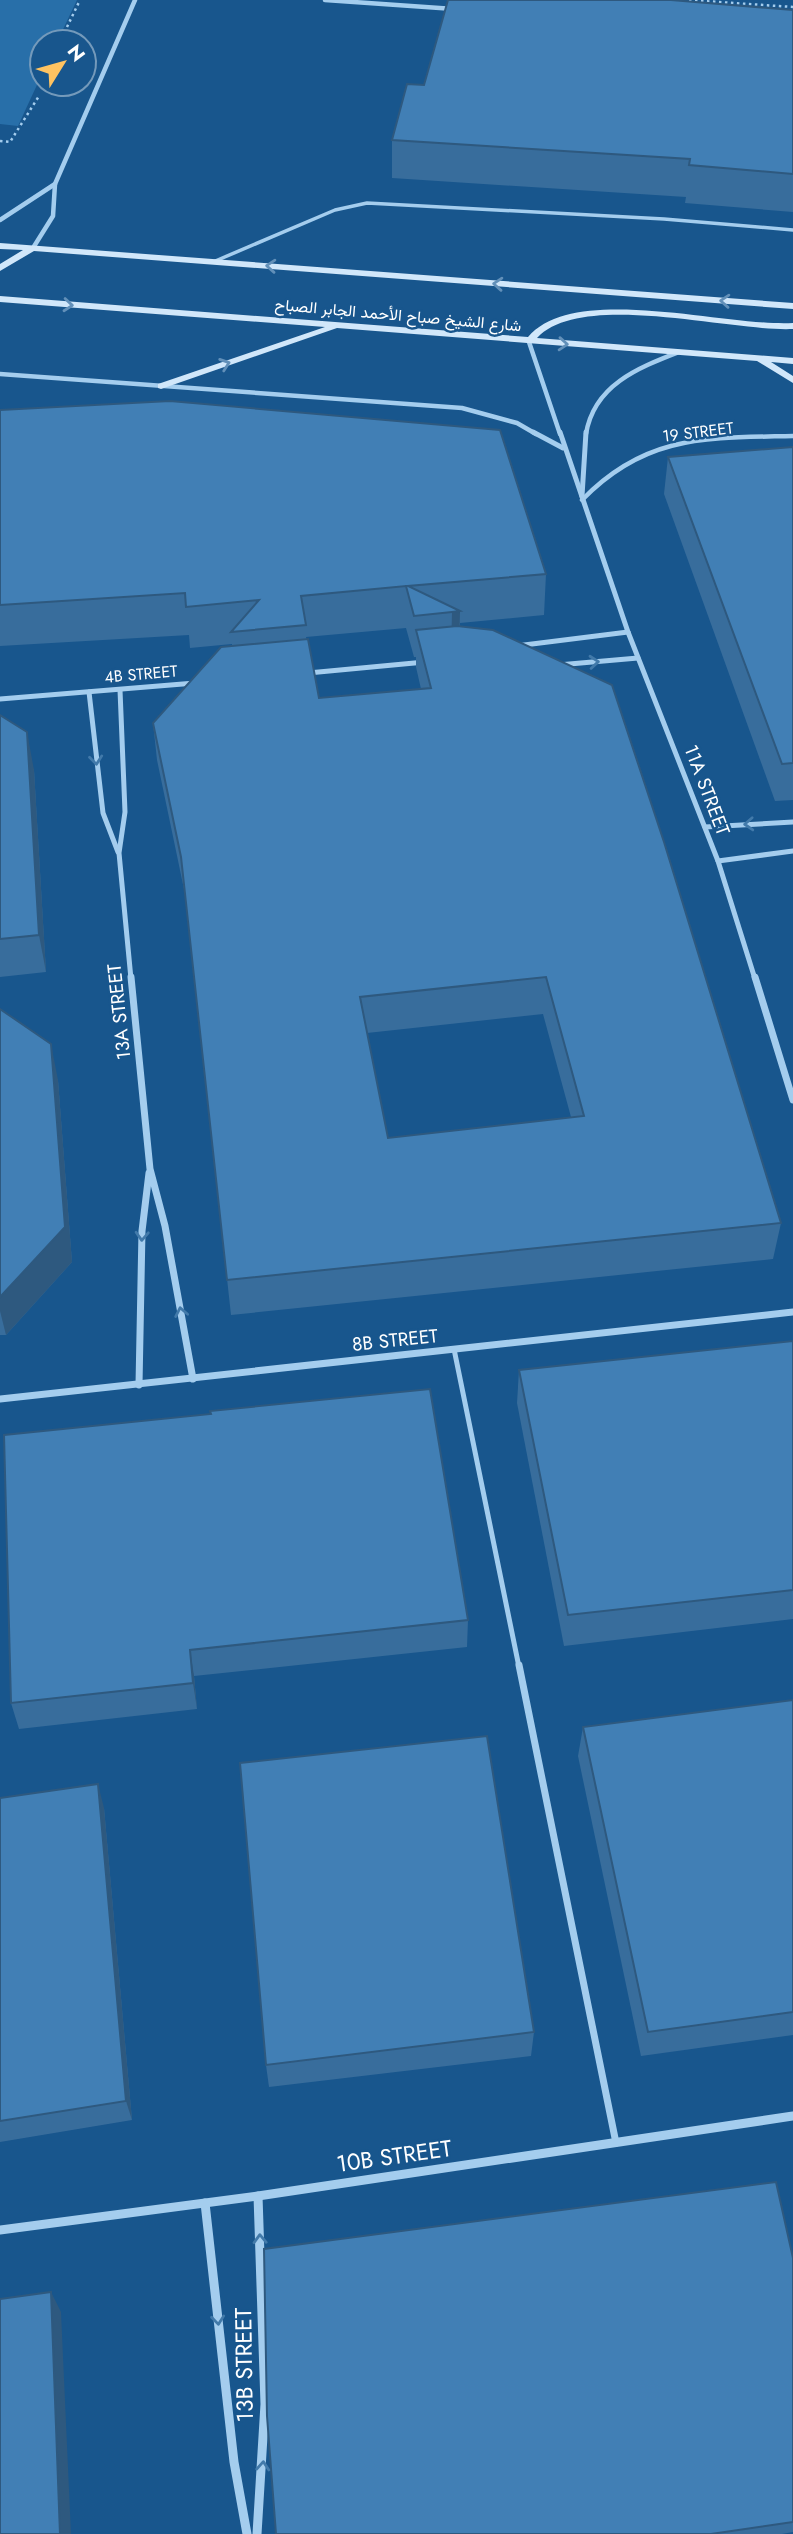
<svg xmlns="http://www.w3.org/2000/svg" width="793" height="2534" viewBox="0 0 793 2534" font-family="Jost,Vazirmatn,sans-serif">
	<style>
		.green { fill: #286fa9 }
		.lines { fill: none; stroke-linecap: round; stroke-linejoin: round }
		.path { stroke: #a4cdee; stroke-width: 2.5; stroke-dasharray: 2.5 3.5; stroke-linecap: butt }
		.service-far3 { stroke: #a4cdee; stroke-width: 3.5 }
		.service-far2 { stroke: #a4cdee; stroke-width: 4.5 }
		.service-far1 { stroke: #a4cdee; stroke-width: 5 }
		.service { stroke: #a4cdee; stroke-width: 7 }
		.minor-far3 { stroke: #a4cdee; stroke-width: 4.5 }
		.minor-far2 { stroke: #a4cdee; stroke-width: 5 }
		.minor-far1 { stroke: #a4cdee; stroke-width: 7 }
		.minor { stroke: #a4cdee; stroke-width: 9 }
		.secondary { fill: #d1e7fa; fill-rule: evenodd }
		.wall { fill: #386d9c; fill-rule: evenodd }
		.shaded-wall { fill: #2e597f }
		.building { fill: #417fb5; stroke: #2e597f; stroke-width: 2; fill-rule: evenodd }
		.oneway { stroke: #6290b9 }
		.oneway2 { stroke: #427aaa }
		.labels { text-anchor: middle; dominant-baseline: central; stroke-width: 5; stroke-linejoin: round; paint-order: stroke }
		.far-street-label { font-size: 16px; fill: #fff; stroke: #18568d }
		.street-label { font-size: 19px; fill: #fff; stroke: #18568d }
		.near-street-label { font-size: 23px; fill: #fff; stroke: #18568d }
	</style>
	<rect width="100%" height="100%" fill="#18568d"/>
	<!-- green -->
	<polygon class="green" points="0,0 77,0 57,42 42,42 42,74 18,126 0,124"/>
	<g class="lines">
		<!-- path -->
		<g class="path">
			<polyline points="689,0 793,7"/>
			<polyline points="67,27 80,0"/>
			<polyline points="0,141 10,142 39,96"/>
		</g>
		<!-- service-far3 -->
		<polyline class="service-far3" points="213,262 335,210 367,203 664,219 793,230"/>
		<!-- service-far2 -->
		<path class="service-far2" d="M 582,500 C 646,434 707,438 793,436"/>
		<!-- service-far1 -->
		<polyline class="service-far1" points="454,1349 519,1667"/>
		<!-- service -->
		<polyline class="service" points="519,1665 616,2143"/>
		<!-- minor-far3 -->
		<g class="minor-far3">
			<polyline points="325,0 454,9"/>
			<polyline points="0,220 55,184 135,0"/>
			<polyline points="33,248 53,216 55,184"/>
			<polyline points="529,342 560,434"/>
			<polyline points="0,374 462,408 517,423 536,434"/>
			<path d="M 586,434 C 594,385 638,368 679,352"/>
		</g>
		<!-- minor-far2 -->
		<g class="minor-far2">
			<polyline points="533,432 563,448"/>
			<polyline points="560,432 628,632 718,861 755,979"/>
			<polyline points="582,496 586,432"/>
			<polyline points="516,646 628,632"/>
			<polyline points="558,665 638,658"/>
			<polyline points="308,673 425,662"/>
			<polyline points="120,690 125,812 119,853 131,979"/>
			<polyline points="89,692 103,813 118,852"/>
			<polyline points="0,699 195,683"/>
			<polyline points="705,827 793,822"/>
			<polyline points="718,861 793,851"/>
		</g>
		<!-- minor-far1 -->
		<g class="minor-far1">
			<polyline points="131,977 150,1169 165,1226 193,1379"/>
			<polyline points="755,977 793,1100"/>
			<polyline points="139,1385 142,1231 149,1173"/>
			<polyline points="0,1399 793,1312"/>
		</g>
		<!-- minor -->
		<g class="minor">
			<polyline points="205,2203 234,2462 247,2534"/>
			<polyline points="0,2230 258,2196 793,2116"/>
			<polyline points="257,2534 265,2404 258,2196"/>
		</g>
		<!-- secondary -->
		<g class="secondary">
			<polygon points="0,243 793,303 793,309 34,251 0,271 0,264 23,250 0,249"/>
			<path d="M 0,296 L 528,337 C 574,282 726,327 793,323 L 793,329 C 730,332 582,290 537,338 L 793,358 L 793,364 L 771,362 L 793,376 L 793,383 L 757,361 L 337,328 L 161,389 L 158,388 L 158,384 L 325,327 L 0,302 Z"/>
		</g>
	</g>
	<!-- wall -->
	<g class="wall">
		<polygon points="793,10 793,212 685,203 686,197 392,178 392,140 424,85"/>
		<path d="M 0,410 L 546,574 L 544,615 L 460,623 L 460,626 L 781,1223 L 773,1259 L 231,1315 L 185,894 L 157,760 L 153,723 L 232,646 L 232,644 L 190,648 L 189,635 L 0,646 ZM 406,628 L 414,657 L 416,657 L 416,667 L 421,689 L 319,698 L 306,637 ZM 543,1014 L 571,1117 L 388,1138 L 367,1033 Z"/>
		<polygon points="793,447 793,800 775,801 664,494 668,457"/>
		<polygon points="0,715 34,770 46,972 0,977"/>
		<polygon points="0,1009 58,1080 72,1262 6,1335 0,1335"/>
		<polygon points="793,1341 793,1619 564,1646 517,1403 519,1370"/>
		<polygon points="4,1435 468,1620 467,1647 194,1676 197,1709 19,1729 11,1703"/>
		<polygon points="793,1700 793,2035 641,2056 578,1756 583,1727"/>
		<polygon points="0,1798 104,1808 132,2120 0,2142"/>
		<polygon points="534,2032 531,2056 269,2087 266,2065"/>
		<polygon points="793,2258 793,2532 782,2534 276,2534"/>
	</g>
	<!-- shaded-wall -->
	<g class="shaded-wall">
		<polygon points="460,611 459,652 451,654 452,612"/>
		<polygon points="27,732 34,770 46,972 39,935"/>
		<polygon points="51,1044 58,1080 72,1262 6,1335 0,1311 0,1297"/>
		<polygon points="190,1650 194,1676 197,1709 193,1683"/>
		<polygon points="98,1784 104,1808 132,2120 126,2101"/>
		<polygon points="51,2292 61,2312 71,2534 60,2534"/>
	</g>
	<!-- building -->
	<g class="building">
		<polygon points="448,0 671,0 793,10 793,174 689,165 690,159 392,140 407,84 424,85"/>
		<polygon points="170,401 500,430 546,574 408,586 460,611 452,612 414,616 406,586 301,596 306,625 231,632 259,600 186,607 185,593 0,605 0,410"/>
		<polygon points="793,447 793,763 782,764 668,457"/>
		<path d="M 457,626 L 493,630 L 612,685 L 664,842 L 781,1223 L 227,1280 L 181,857 L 153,723 L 221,647 L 308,639 L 319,698 L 431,688 L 416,630 ZM 546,977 L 584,1116 L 388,1138 L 360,997 Z"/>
		<polygon points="0,715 27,732 39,935 0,939"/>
		<polygon points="0,1009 51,1044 65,1227 0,1297"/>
		<polygon points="793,1341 793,1590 568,1615 519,1370"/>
		<polygon points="430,1389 468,1620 190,1650 193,1683 11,1703 4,1435 211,1414 210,1411"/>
		<polygon points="793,1700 793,2012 648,2032 583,1727"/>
		<polygon points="487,1736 534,2032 266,2065 240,1763"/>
		<polygon points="98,1784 126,2101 0,2121 0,1798"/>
		<polygon points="776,2182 793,2258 793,2522 711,2534 276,2534 267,2416 264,2249"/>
		<polygon points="51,2292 60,2534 0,2534 0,2299"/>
	</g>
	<!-- one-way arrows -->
	<defs><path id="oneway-chevron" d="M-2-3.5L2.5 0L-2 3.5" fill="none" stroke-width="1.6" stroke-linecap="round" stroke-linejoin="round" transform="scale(1.75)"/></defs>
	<g class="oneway">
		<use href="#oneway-chevron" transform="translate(271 266) rotate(-176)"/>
		<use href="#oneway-chevron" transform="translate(498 284) rotate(-176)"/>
		<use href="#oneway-chevron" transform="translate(725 301) rotate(-176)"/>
		<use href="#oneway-chevron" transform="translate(68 305) rotate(5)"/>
		<use href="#oneway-chevron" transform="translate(563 344) rotate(4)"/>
		<use href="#oneway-chevron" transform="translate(225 364) rotate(-19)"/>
	</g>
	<g class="oneway2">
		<use href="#oneway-chevron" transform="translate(594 662) rotate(-5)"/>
		<use href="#oneway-chevron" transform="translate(96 760) rotate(84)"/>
		<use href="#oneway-chevron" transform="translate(749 824) rotate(177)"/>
		<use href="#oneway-chevron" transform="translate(142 1236) rotate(93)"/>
		<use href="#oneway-chevron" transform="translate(181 1312) rotate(-101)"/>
		<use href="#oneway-chevron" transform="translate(260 2239) rotate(-92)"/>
		<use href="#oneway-chevron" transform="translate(218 2320) rotate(84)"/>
		<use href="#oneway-chevron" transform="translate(263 2466) rotate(-86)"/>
	</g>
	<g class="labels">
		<!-- far-street labels -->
		<g class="far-street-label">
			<text transform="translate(398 315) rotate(5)">شارع الشيخ صباح الأحمد الجابر الصباح</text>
			<text transform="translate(698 432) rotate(-7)">19 STREET</text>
			<text transform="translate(141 674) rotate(-5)">4B STREET</text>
		</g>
		<!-- street labels -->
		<g class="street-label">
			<text transform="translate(707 790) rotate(69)">11A STREET</text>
			<text transform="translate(119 1012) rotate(-96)">13A STREET</text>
			<text transform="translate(395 1340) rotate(-6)">8B STREET</text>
		</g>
		<!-- near-street labels -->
		<g class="near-street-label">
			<text transform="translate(394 2156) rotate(-8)">10B STREET</text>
			<text transform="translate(244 2365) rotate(-91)">13B STREET</text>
		</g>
	</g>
	<!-- north arrow -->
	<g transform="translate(63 63) rotate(53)"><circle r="33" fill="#18568d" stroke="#749abb" stroke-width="2"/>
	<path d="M0-5L12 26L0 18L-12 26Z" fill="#ffc361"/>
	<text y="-10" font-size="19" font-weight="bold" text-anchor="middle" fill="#ffffff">N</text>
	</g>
</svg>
